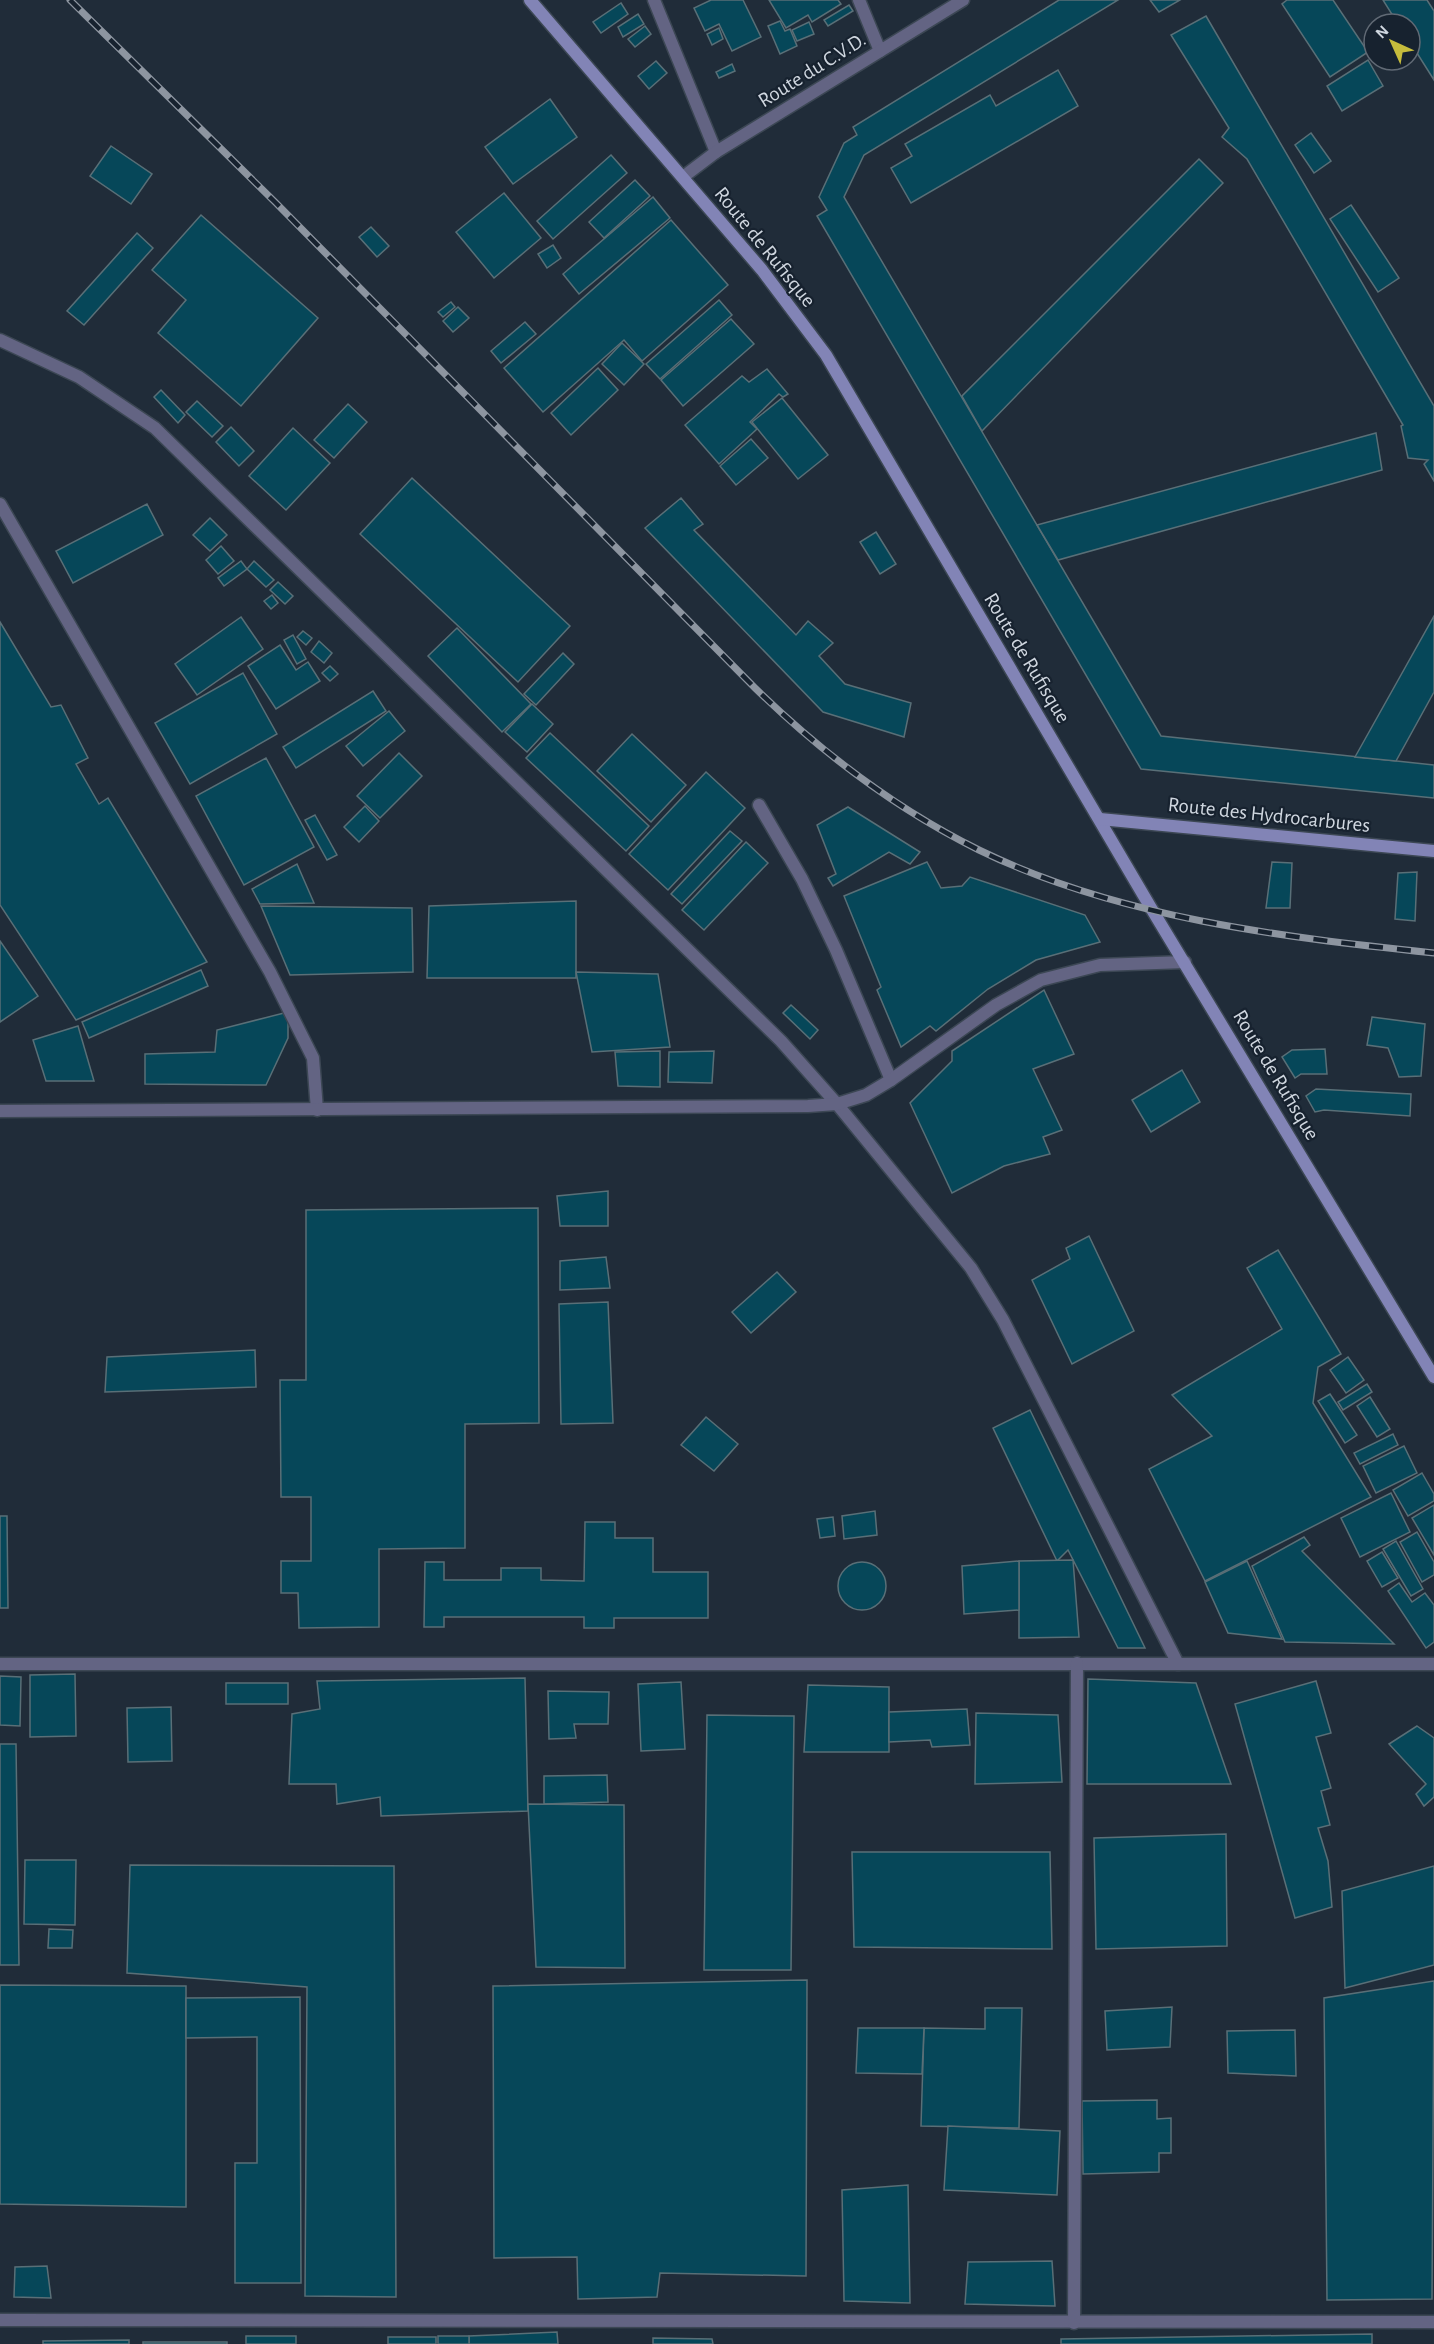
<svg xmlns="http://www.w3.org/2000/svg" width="1434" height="2344" viewBox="0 0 1434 2344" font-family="'Alegreya Sans',sans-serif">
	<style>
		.building { fill: #064759; stroke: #596f77; stroke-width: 1.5 }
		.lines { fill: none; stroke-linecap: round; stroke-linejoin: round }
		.street-casing { stroke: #3c4754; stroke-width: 15 }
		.secondary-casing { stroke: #3c4754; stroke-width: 15 }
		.street { stroke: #636483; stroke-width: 12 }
		.secondary { stroke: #8284b6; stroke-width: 12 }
		.rail-casing { stroke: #8d95a0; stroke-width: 7 }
		.rail { stroke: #17222f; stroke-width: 4.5; stroke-dasharray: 14; stroke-linecap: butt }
		.labels { text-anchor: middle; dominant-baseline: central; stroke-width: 4.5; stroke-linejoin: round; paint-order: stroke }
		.street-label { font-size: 21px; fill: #cfd6df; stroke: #17222f }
	</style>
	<rect width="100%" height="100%" fill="#202c39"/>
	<!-- building -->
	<g class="building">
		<polygon points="711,0 743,0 761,37 732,51 719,24 705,31 694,8"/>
		<polygon points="769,0 838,0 841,4 812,22 808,15 786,28"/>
		<polygon points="1059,0 1118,0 864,155 844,197 1161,736 1434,765 1434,798 1141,769 817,216 827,210 819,197 844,143 857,135 853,127"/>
		<polygon points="1150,0 1180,0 1159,12"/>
		<polygon points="1287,0 1333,0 1368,52 1330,77 1282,4"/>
		<polygon points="1383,0 1427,0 1434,11 1434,80 1410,42 1410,24 1398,24"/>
		<polygon points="621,3 628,14 601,33 593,22"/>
		<polygon points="849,5 853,11 828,26 824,20"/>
		<polygon points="638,14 644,24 623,37 618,27"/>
		<polygon points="1206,16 1434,406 1434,481 1424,464 1428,460 1408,458 1401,426 1403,425 1247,159 1222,137 1229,128 1171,35"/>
		<polygon points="780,21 785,31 790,29 797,46 780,54 768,26"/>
		<polygon points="809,22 814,34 797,41 792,30"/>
		<polygon points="645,26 651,34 635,47 628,39"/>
		<polygon points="719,28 723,39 712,45 707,34"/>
		<polygon points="1368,60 1383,86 1342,111 1327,86"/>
		<polygon points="656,61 667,73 649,89 638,76"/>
		<polygon points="732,64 735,71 719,78 716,72"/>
		<polygon points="1058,70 1078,106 911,203 891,168 912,156 905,144 990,95 996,106"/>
		<polygon points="550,99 577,137 513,184 485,147"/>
		<polygon points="1311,133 1331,161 1314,173 1295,145"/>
		<polygon points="111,146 152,174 131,204 90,176"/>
		<polygon points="611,155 627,173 553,239 537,221"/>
		<polygon points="1199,159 1223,183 982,431 962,396"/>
		<polygon points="635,180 650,196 604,238 589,222"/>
		<polygon points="504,193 541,238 494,278 456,232"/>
		<polygon points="653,197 670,218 579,294 563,274"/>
		<polygon points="1351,205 1399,278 1378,292 1330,219"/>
		<polygon points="201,215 318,318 241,406 158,333 186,300 152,270"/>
		<polygon points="671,220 728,285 642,361 624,340 543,412 504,368"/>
		<polygon points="371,227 389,246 377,257 359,237"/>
		<polygon points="137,233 153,248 84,325 67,311"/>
		<polygon points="553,245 561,258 547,268 538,254"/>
		<polygon points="719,300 732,315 660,379 646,364"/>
		<polygon points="451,302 455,307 443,317 438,312"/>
		<polygon points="458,307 469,318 453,332 443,321"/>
		<polygon points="731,319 754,344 683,406 661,380"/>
		<polygon points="525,322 536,334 501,363 491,351"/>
		<polygon points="622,343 644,364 624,385 602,364"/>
		<polygon points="598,368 618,390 571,435 551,413"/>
		<polygon points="767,369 788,394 783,397 779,394 750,422 757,429 719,464 685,425 742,376 749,382"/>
		<polygon points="161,390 185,415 178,423 154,397"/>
		<polygon points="782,398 828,455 798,479 752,422"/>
		<polygon points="197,401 223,426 212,437 186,412"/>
		<polygon points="348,404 367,422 334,458 314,440"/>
		<polygon points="231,427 254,451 239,466 216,442"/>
		<polygon points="293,428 330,463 286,510 249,476"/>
		<polygon points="1376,433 1382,470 1058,560 1037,525"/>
		<polygon points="751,439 768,458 736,485 720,466"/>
		<polygon points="412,478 570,626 518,682 360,534"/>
		<polygon points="681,498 703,524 694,530 796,635 808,621 833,643 819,656 845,684 911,703 904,737 823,712 645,528"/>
		<polygon points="147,504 163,535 73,583 56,551"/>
		<polygon points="210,518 227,535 210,551 193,535"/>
		<polygon points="876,532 896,564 880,574 860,542"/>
		<polygon points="221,546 234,561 218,574 206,560"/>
		<polygon points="241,561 247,569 224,586 218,578"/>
		<polygon points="254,561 274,580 266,587 247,569"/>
		<polygon points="278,582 293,596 285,604 270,590"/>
		<polygon points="272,595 278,603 271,609 264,601"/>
		<polygon points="1434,616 1434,692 1396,761 1355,757"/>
		<polygon points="241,617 263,649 197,695 175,664"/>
		<polygon points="0,622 51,707 61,705 88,758 76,764 99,804 108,798 207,962 76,1020 0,905"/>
		<polygon points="457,628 531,704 502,732 428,656"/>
		<polygon points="303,631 312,638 306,645 297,637"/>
		<polygon points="293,635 306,659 297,664 284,640"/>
		<polygon points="319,641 332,653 324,663 311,652"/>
		<polygon points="280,645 296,670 308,662 320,681 276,709 248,666"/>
		<polygon points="563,653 574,664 536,705 524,694"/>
		<polygon points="330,666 338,674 330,681 322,673"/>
		<polygon points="243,673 277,734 190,784 155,723"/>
		<polygon points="373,691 386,711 296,768 283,747"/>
		<polygon points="532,704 553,724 527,752 505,732"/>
		<polygon points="389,711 405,731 363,766 346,746"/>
		<polygon points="550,733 649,826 626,851 526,758"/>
		<polygon points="632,734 686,785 651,822 597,771"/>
		<polygon points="399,753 422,776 380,818 357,796"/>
		<polygon points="266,758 314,847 244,885 196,796"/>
		<polygon points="706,772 745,808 668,890 629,854"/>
		<polygon points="365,806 379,821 359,842 344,827"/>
		<polygon points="848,807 920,852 910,864 889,852 833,886 828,878 836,874 817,825"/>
		<polygon points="315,815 337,855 327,860 305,820"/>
		<polygon points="730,831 742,841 682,904 671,894"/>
		<polygon points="746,842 768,863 704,930 682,910"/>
		<polygon points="927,862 941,888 962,886 970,877 1085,915 1100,942 1036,960 988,989 936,1031 930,1026 901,1047 877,990 881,987 844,896"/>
		<polygon points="1272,862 1292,863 1290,908 1266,908"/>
		<polygon points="297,864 314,903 260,904 252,889"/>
		<polygon points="1417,872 1415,921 1395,919 1398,873"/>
		<polygon points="576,901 576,978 427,978 429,906"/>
		<polygon points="261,906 412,908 413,972 290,975"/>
		<polygon points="0,941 38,996 0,1022"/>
		<polygon points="201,970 208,986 89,1038 82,1022"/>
		<polygon points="576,972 658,974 670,1047 592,1052"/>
		<polygon points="1044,990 1074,1054 1033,1069 1062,1130 1043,1137 1050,1154 1004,1166 952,1193 910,1103 952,1061 952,1051"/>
		<polygon points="791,1005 818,1030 810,1039 783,1013"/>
		<polygon points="288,1012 288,1038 266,1085 145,1084 145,1054 215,1052 217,1030"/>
		<polygon points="1372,1017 1425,1024 1421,1076 1399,1077 1388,1048 1367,1045"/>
		<polygon points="78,1026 94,1081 46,1081 33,1040"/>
		<polygon points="1325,1049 1327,1074 1301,1074 1295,1078 1282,1057 1292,1050"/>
		<polygon points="660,1051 660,1087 618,1086 615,1052"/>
		<polygon points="714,1051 712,1083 668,1082 669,1052"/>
		<polygon points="1182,1070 1200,1102 1151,1132 1132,1100"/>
		<polygon points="1316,1089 1411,1094 1410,1116 1324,1110 1315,1112 1306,1096"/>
		<polygon points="608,1191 608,1226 560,1226 557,1196"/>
		<polygon points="538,1208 539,1423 465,1424 465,1548 379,1549 379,1627 299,1628 298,1593 281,1593 281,1561 311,1561 311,1497 281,1497 280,1380 306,1380 306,1210"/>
		<polygon points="1089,1236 1134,1331 1072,1364 1032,1280 1070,1259 1066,1248"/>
		<polygon points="1278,1250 1341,1354 1318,1367 1313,1403 1371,1497 1205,1581 1149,1469 1212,1436 1172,1395 1282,1329 1247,1268"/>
		<polygon points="606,1257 610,1288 560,1290 560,1261"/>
		<polygon points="777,1272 796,1292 751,1333 732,1312"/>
		<polygon points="608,1302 613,1423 561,1424 559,1304"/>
		<polygon points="255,1350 256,1387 105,1392 107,1357"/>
		<polygon points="1348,1357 1364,1380 1346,1393 1330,1370"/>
		<polygon points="1367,1384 1372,1392 1343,1410 1338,1402"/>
		<polygon points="1330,1394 1357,1435 1345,1443 1318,1401"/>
		<polygon points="1370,1397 1390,1429 1377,1437 1357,1406"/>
		<polygon points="1030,1410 1145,1648 1118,1648 1068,1550 1057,1561 993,1428"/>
		<polygon points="706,1417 738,1444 714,1471 681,1445"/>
		<polygon points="1393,1434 1398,1445 1360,1464 1354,1453"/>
		<polygon points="1404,1446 1417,1473 1376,1493 1363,1466"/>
		<polygon points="1422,1473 1434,1494 1434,1501 1408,1516 1393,1490"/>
		<polygon points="1391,1493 1410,1532 1360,1557 1341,1518"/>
		<polygon points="1434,1505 1434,1555 1412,1518"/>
		<polygon points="875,1511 877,1535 844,1539 842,1516"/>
		<polygon points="0,1516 7,1516 8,1608 0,1608"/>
		<polygon points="833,1517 835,1536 820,1538 817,1519"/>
		<polygon points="585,1522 615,1522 615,1538 653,1538 653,1572 708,1572 708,1618 614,1618 614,1628 584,1628 584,1617 444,1617 444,1627 424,1627 425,1562 444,1562 444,1580 501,1580 501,1568 541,1568 541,1580 584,1581"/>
		<polygon points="1417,1532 1434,1562 1434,1575 1422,1582 1400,1542"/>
		<polygon points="1304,1537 1310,1545 1302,1551 1394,1644 1285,1642 1252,1566"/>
		<polygon points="1396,1541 1423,1589 1411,1596 1383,1549"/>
		<polygon points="1382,1552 1398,1578 1382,1587 1367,1561"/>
		<polygon points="1073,1560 1079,1637 1019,1638 1019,1561"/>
		<polygon points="1019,1561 1019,1610 964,1614 962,1566"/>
		<polygon points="1247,1561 1282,1639 1228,1633 1205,1582"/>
		<circle cx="862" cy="1586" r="24"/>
		<polygon points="1399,1583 1412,1602 1425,1593 1434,1605 1434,1642 1426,1648 1388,1591"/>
		<polygon points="75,1674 76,1736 30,1737 30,1675"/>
		<polygon points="0,1676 21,1677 20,1726 0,1725"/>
		<polygon points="525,1678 528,1811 381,1816 380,1797 337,1804 336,1784 289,1784 292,1714 320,1709 317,1681"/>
		<polygon points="1088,1679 1196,1683 1231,1784 1087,1784"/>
		<polygon points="1316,1681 1331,1733 1316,1737 1331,1788 1321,1791 1330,1825 1318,1828 1328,1861 1332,1907 1295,1918 1235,1704"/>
		<polygon points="681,1682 685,1749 641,1751 638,1684"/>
		<rect x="226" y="1683" width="62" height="21"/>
		<polygon points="808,1685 889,1687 889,1752 804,1752"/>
		<polygon points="548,1691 609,1692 608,1724 574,1724 576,1738 549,1739"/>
		<polygon points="171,1707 172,1761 128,1762 127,1708"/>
		<polygon points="967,1709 970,1745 932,1747 930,1740 889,1742 889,1712"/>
		<polygon points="976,1713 1058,1715 1062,1782 975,1784"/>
		<polygon points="707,1715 794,1716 791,1970 704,1970"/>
		<polygon points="1417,1726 1434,1738 1434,1797 1424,1806 1416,1794 1426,1784 1389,1744"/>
		<polygon points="0,1744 16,1744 19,1965 0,1965"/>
		<polygon points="607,1775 608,1802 544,1804 544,1776"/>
		<polygon points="528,1804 624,1805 625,1968 536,1967"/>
		<polygon points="1226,1834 1227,1946 1096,1949 1094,1838"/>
		<polygon points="852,1852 1050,1852 1052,1949 854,1947"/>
		<polygon points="25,1860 76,1860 75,1925 24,1924"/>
		<polygon points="130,1865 394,1866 396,2297 305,2296 307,1987 127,1973"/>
		<polygon points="1434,1866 1434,1965 1345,1988 1342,1891"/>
		<polygon points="49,1929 73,1930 72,1948 48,1948"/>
		<polygon points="807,1980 806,2276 660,2273 657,2297 578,2299 577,2257 494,2258 493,1986"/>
		<polygon points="1434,1981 1432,2299 1327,2300 1324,1998"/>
		<polygon points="0,1985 186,1986 186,2207 0,2204"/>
		<polygon points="300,1997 301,2283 235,2283 235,2163 257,2163 257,2037 186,2038 186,1998"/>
		<polygon points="1172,2007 1170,2047 1107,2050 1105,2011"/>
		<polygon points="985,2008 1022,2008 1019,2128 921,2126 924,2028 985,2029"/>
		<polygon points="858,2028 924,2028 922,2074 856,2073"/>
		<polygon points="1295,2030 1296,2076 1228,2073 1227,2031"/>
		<polygon points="1157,2100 1157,2119 1171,2118 1171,2153 1159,2153 1159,2172 1083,2174 1082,2101"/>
		<polygon points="948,2126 1060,2131 1057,2195 944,2190"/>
		<polygon points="908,2185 910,2303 844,2301 842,2190"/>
		<polygon points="1052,2261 1055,2306 965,2304 968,2262"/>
		<polygon points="47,2266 51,2298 14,2297 15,2267"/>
		<polygon points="557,2332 558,2344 469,2344 469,2336"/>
		<polygon points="1372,2334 1372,2344 1061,2344 1061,2339"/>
		<rect x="246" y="2336" width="50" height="8"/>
		<rect x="438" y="2336" width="31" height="8"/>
		<rect x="388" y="2337" width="48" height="7"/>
		<polygon points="653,2338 712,2339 713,2344 653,2344"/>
		<polygon points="129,2340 129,2344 43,2344 43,2341"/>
		<rect x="143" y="2342" width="84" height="2"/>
	</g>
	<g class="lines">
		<!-- street casing -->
		<g class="street-casing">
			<g id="street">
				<polyline points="654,0 716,152"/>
				<polyline points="859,0 880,51"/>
				<polyline points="683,177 716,152 963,0"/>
				<polyline points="0,340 79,377 155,428 781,1041 837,1104 971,1268 1003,1320 1178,1664"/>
				<polyline points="0,504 270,972 313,1058 317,1110"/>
				<polyline points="759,805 802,879 836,950 891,1080"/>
				<polyline points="0,1111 808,1106 837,1104 866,1095 891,1080 996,1005 1041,980 1100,965 1185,962"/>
				<polyline points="0,1664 1434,1664"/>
				<polyline points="0,2320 1434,2322"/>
				<polyline points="1074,2323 1077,1663"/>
			</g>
		</g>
		<!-- secondary casing -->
		<g class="secondary-casing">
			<g id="secondary">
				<polyline points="530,0 762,270 826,355 1151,908 1434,1377"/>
				<polyline points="1100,819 1434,851"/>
			</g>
		</g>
		<!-- street -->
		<use href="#street" class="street"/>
		<!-- secondary -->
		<use href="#secondary" class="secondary"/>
		<!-- rail casing -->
		<g class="rail-casing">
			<path id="rail" d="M 70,0 L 275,202 L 755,688 C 821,752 896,809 979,850 C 1118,918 1282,937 1434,953"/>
		</g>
		<!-- rail -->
		<use href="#rail" class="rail"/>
	</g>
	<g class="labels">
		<!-- street labels -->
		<g class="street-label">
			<text transform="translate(812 70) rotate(-32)">Route du C.V.D.</text>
			<text transform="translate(765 247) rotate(51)">Route de Rufisque</text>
			<text transform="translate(1027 658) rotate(59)">Route de Rufisque</text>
			<text transform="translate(1269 815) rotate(6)">Route des Hydrocarbures</text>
			<text transform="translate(1276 1075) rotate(59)">Route de Rufisque</text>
		</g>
	</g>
	<!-- north arrow -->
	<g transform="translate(1392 42) rotate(315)"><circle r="28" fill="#17222f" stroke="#616a75" stroke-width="1.5"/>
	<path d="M0-4.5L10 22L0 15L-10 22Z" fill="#c6bc3c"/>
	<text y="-9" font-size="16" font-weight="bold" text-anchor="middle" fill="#cfd6df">N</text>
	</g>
</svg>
